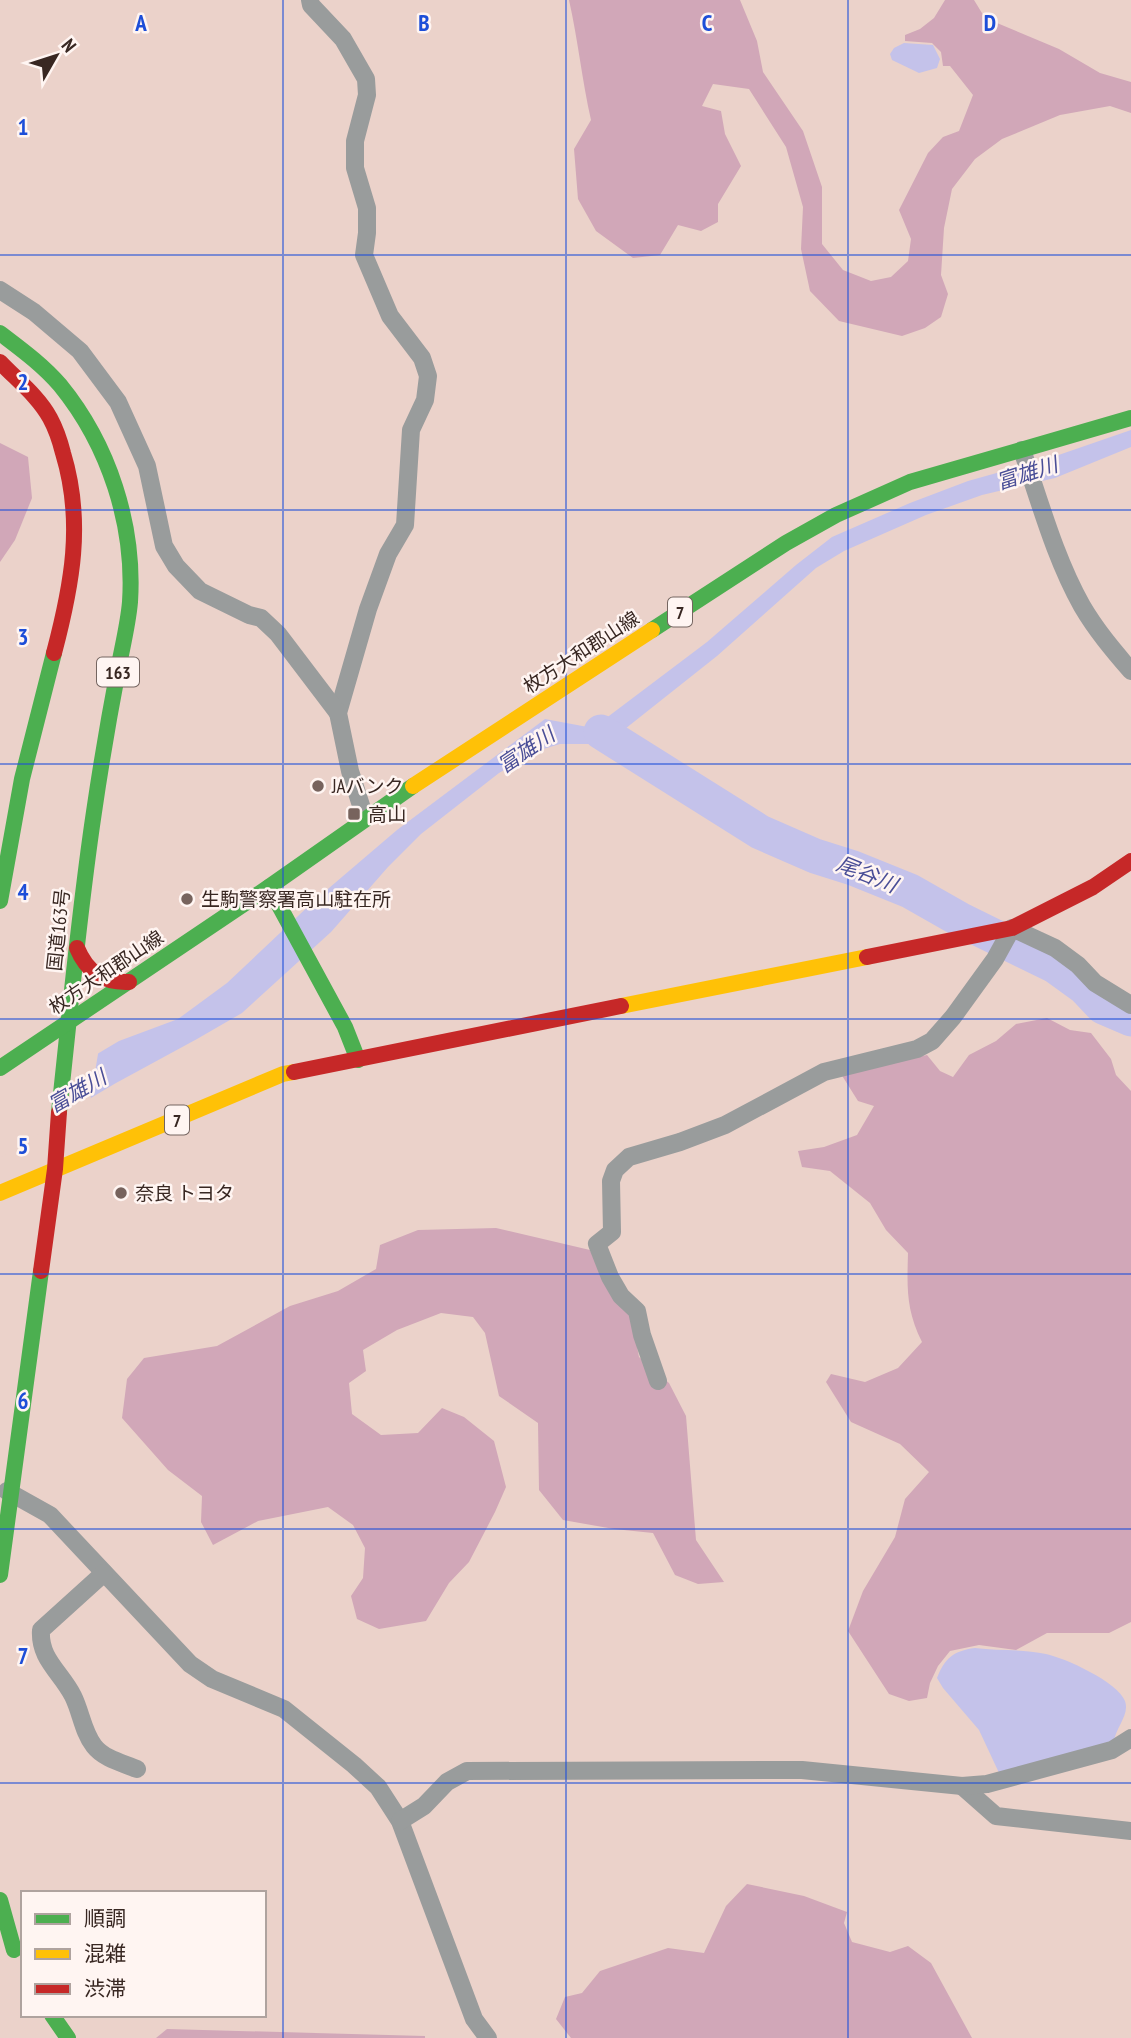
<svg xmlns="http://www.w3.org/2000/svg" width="1131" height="2038" viewBox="0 0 1131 2038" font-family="'PT Sans Narrow','Noto Sans JP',sans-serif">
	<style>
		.forest { fill: #d1a7b8 }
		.water { fill: #c4c2ea }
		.pier { fill: #ebd2ca }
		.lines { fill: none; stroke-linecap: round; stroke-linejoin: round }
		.river { stroke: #c4c2ea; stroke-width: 35 }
		.street { stroke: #999c9c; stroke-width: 18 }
		.fast { stroke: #4caf50; stroke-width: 16 }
		.slow { stroke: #ffc107; stroke-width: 16 }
		.jam { stroke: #c62828; stroke-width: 16 }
		.grid { fill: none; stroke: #1d4ed8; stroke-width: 2; stroke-opacity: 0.55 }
		.poi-dot { fill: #77635d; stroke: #fff5f2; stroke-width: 2.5 }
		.labels { text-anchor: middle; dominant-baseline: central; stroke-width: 5; stroke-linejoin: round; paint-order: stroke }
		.shield { fill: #fff5f2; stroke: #746560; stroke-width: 2 }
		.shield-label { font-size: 18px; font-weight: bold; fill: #382722 }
		.street-label { font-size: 19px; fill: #382722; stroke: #fff5f2 }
		.poi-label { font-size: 19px; fill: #382722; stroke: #fff5f2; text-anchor: start }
		.water-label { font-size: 21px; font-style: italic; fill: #4a4e97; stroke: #fff5f2 }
		.grid-label { font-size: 23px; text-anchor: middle; font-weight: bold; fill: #1d4ed8; stroke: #fff5f2; stroke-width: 5; stroke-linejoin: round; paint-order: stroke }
	</style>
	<rect width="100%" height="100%" fill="#ebd2ca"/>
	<!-- forest -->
	<g class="forest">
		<path d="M 569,0 L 740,0 L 757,41 L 763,72 L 803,131 L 822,187 L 822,244 L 843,270 L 871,281 L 891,277 L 908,261 L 911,239 L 899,210 L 928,153 L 943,137 L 959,131 L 973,95 L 950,66 L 943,66 L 941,52 L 932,43 L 905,41 L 905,35 L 920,29 L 934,18 L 945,0 L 974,0 L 985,18 L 1059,49 L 1100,73 L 1131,82 L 1131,113 L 1110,106 L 1060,115 L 1002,139 L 975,159 L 952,189 L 944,228 L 941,275 L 948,294 L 941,317 L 925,328 L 902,336 L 839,321 L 810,291 L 801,249 L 803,207 L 786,147 L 749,89 L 713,84 L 702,106 L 721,111 L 725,134 L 741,166 L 718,204 L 718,222 L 701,231 L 678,225 L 660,255 L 633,258 L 596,231 L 578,199 L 574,149 L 591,120 C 582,80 578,40 569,0 Z"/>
		<polygon points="0,443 28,457 32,498 15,540 0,562"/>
		<path d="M 1047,1018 L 1070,1030 L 1091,1033 L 1111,1059 L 1116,1075 L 1131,1091 L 1131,1622 L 1109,1633 L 1047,1633 L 1016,1650 L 979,1645 L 950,1651 L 938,1666 L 930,1683 L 927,1698 L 909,1701 L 889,1694 L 848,1631 L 863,1591 L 895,1537 L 905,1499 L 929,1472 L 900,1444 L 851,1422 L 826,1382 L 831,1374 L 865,1382 L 898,1368 L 922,1342 C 906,1310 907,1288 908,1253 L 886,1230 L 870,1203 L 830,1171 L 802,1167 L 798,1151 L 824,1147 L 857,1135 L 874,1106 L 858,1101 L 841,1074 L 927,1055 L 940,1071 L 953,1077 L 969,1055 L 996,1041 L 1016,1024 Z"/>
		<polygon points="496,1228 590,1250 612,1297 631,1315 639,1357 669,1383 686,1416 696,1540 724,1582 698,1584 675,1575 653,1533 614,1529 563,1520 539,1490 538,1423 499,1396 485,1333 473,1317 441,1313 397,1330 363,1350 366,1371 349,1383 352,1414 381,1435 418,1433 442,1408 464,1417 494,1441 506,1487 495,1512 469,1562 449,1583 426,1621 379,1629 357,1619 351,1596 363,1578 365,1548 353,1525 328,1507 258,1521 213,1545 201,1522 202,1496 168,1470 122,1418 127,1379 144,1358 217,1346 290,1306 338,1291 376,1269 380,1245 418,1230"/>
		<polygon points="747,1884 804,1896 847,1912 844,1923 852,1942 890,1952 908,1946 931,1963 972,2038 571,2038 556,2019 565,1997 582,1993 600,1971 668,1948 704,1953 726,1906"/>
		<polygon points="167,2029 425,2036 425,2038 156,2038"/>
	</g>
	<!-- water -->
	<g class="water">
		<polygon points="904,43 933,45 940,59 937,68 919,73 892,60 890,54 894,48"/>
		<polygon points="1131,430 1131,447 1055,478 982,495 926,515 844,551 816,568 717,656 606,744 560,744 540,750 499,773 421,834 388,867 331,932 242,1013 197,1039 116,1083 54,1120 30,1094 119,1041 178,1019 227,983 315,900 397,830 545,719 593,728 707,642 796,565 832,537 910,503 968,481 1047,459"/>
		<path d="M 975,1648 C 998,1651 1023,1649 1046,1654 C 1065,1658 1118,1682 1125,1701 C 1130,1715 1115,1728 1114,1742 L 1000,1775 L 979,1730 L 943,1688 L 937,1678 C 945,1658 953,1651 975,1648 Z"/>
	</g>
	<!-- pier -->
	<polygon class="pier" points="99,1048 90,1102 0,1158 0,1111"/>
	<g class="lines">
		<!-- river -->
		<polyline class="river" points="601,732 760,832 815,856 853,868 910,891 961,920 1055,966 1084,987 1103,1007 1131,1019"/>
		<!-- street -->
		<g class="street">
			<polyline points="310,0 311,5 343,39 366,79 367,95 355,141 355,168 367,208 367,233 364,255 390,316 422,358 428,376 425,400 411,430 405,525 388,554 368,609 338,713 350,771 365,818"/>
			<polyline points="0,290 34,312 80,351 118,402 147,466 164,546 176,566 200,591 249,615 261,618 278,634 338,713"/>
			<path d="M 1022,450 C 1040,502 1055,558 1082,606 C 1096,630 1113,650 1131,671"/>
			<polyline points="658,1381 642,1335 637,1311 621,1296 610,1277 597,1244 612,1232 611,1181 615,1170 629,1157 680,1142 725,1125 824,1072 917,1049 932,1041 953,1017 995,959 1012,928 1055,948 1078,965 1095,983 1131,1005"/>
			<polyline points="7,1491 50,1515 190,1664 212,1679 284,1709 354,1765 378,1787 400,1821 474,2019 488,2038"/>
			<path d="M 104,1573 L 41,1630 C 39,1659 61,1672 73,1696 C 81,1712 83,1732 94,1746 C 104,1759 123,1763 137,1769"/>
			<polyline points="962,1786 996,1816 1131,1831"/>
			<polyline points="400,1821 424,1806 447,1782 467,1771 802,1770 962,1786 987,1784 1112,1750 1131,1738"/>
		</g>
		<!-- fast -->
		<g class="fast">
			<path d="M 0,333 C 21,349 43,365 60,385 C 109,445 135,525 130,602 C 128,625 122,648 118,670 C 109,717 101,764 94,812 C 79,912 70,1012 59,1112"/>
			<polyline points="652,630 786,543 836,515 910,482 1131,418"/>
			<polyline points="269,887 345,1027 358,1060"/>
			<polyline points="0,901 22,779 54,653"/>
			<polyline points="0,1068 269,887 413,786"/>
			<polyline points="0,1575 41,1271"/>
			<polyline points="0,1900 14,1950"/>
			<polyline points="52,2015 68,2038"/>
		</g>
		<!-- slow -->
		<g class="slow">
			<polyline points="413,786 652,630"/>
			<polyline points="621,1006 867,957"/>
			<polyline points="0,1193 283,1074 294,1072"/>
		</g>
		<!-- jam -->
		<g class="jam">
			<path d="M 0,362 C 17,380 38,396 50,418 C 56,429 60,441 63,453 C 84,522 72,585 54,653"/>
			<path d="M 77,948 C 87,972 103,983 129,982"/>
			<polyline points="867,957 1012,928 1093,887 1131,861"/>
			<polyline points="294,1072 621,1006"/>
			<polyline points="41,1271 55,1169 59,1112"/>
		</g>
	</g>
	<!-- grid -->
	<path class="grid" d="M 283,0 L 283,2038M 566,0 L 566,2038M 848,0 L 848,2038M 0,255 L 1131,255M 0,510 L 1131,510M 0,764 L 1131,764M 0,1019 L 1131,1019M 0,1274 L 1131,1274M 0,1529 L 1131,1529M 0,1783 L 1131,1783"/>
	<!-- markers -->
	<g class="poi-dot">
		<circle cx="318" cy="786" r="7"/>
		<rect x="347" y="807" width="14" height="14" rx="3.5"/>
		<circle cx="187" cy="899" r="7"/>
		<circle cx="121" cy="1193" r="7"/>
	</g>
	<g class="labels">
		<!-- shield labels -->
		<g class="shield">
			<rect x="668" y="597.5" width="24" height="29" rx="5"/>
			<rect x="97" y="657.5" width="42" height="29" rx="5"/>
			<rect x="165" y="1105.5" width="24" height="29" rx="5"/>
		</g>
		<g class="shield-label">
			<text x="680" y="612">7</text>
			<text x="118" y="672">163</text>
			<text x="177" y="1120">7</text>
		</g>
		<!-- street labels -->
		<g class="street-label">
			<text transform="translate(581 652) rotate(-33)">枚方大和郡山線</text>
			<text transform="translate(58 930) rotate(-84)">国道163号</text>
			<text transform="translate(106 972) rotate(-34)">枚方大和郡山線</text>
		</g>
		<!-- poi labels -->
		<g class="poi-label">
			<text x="332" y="786">JAバンク</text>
			<text x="368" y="814">高山</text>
			<text x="201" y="899">生駒警察署高山駐在所</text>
			<text x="135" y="1193">奈良 トヨタ</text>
		</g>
		<!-- water labels -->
		<g class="water-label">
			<text transform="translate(1027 473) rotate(-18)">富雄川</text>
			<text transform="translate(526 750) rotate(-34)">富雄川</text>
			<text transform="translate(867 874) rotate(22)">尾谷川</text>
			<text transform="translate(77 1091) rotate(-30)">富雄川</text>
		</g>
	</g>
	<g class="grid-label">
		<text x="141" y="31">A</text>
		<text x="424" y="31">B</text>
		<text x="707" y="31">C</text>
		<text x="990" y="31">D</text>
		<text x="23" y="135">1</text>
		<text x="23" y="390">2</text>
		<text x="23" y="645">3</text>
		<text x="23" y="900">4</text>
		<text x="23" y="1154">5</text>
		<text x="23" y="1409">6</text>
		<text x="23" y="1664">7</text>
	</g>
	<!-- legend -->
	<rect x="21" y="1891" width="245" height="126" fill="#fff5f2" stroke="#afa39f" stroke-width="2"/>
	<rect x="35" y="1914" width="35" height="10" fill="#4caf50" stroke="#afa39f" stroke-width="2"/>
	<text x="84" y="1926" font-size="21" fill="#382722">順調</text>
	<rect x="35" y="1949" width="35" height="10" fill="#ffc107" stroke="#afa39f" stroke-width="2"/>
	<text x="84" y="1961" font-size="21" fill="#382722">混雑</text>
	<rect x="35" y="1984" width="35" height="10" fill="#c62828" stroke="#afa39f" stroke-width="2"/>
	<text x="84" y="1996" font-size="21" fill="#382722">渋滞</text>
	<!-- north arrow -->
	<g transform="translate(56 56) rotate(51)" stroke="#fff5f2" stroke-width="5" paint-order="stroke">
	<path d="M0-5L12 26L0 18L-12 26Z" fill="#382722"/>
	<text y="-10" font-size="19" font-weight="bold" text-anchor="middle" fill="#382722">N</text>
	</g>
</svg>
